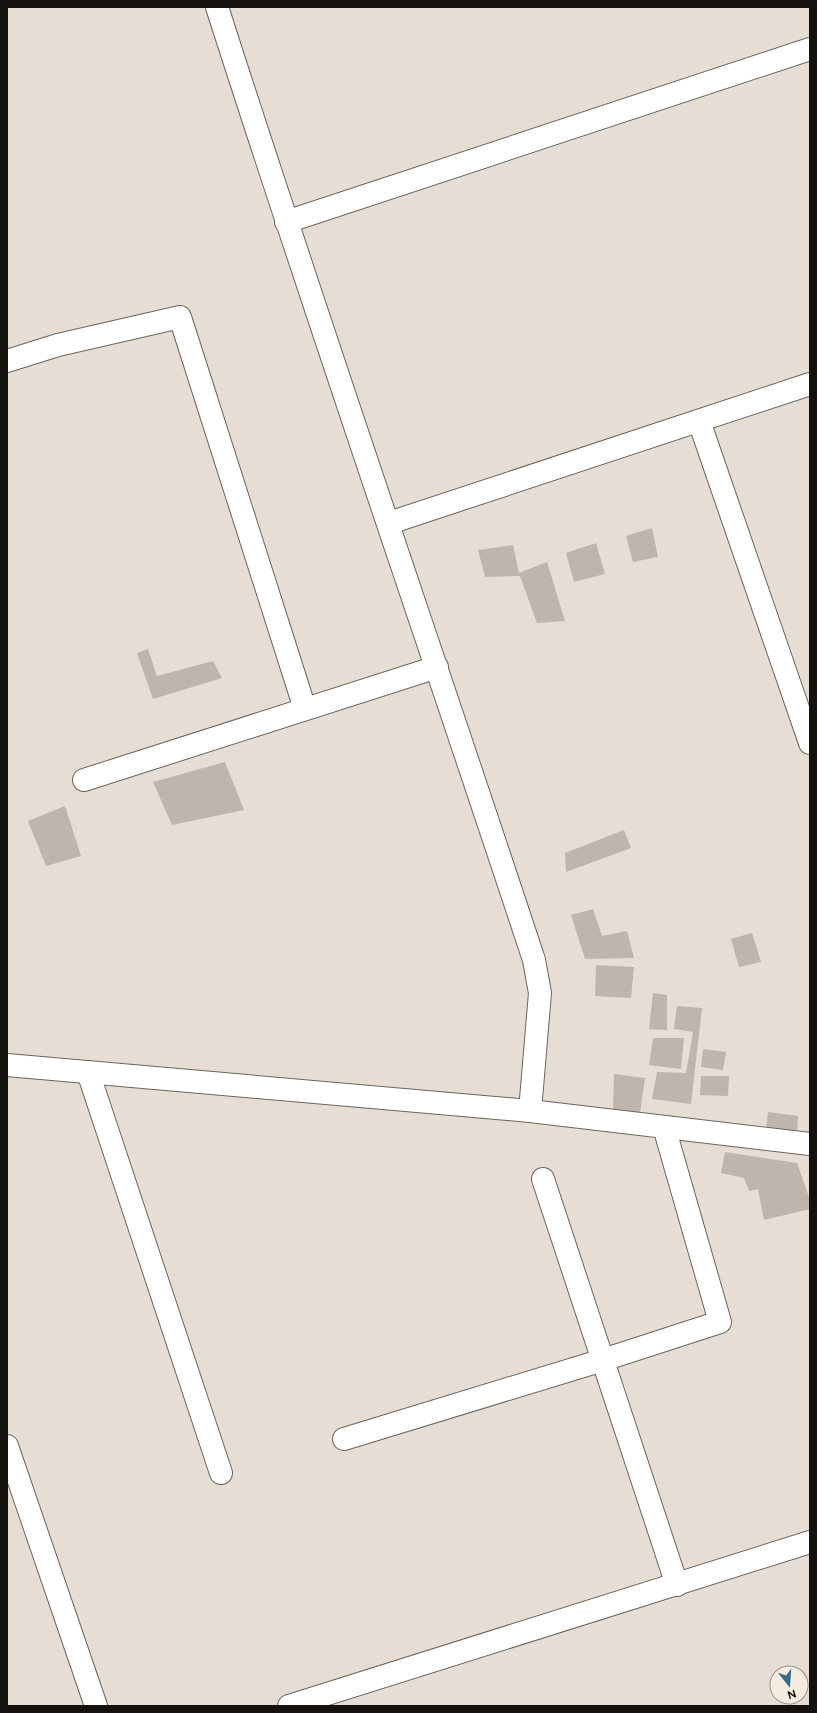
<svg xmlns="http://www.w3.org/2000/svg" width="817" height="1713" viewBox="0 0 817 1713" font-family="Figtree,sans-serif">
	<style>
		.building { fill: #bfb5ad }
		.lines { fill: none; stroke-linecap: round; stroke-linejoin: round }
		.street-casing { stroke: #6c655c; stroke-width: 24 }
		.street { stroke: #fff; stroke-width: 22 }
	</style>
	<rect width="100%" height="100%" fill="#e6ddd4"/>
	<!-- building -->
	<g class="building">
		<polygon points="652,528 658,557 633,562 626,536"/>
		<polygon points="596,543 605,574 574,582 566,553"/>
		<polygon points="513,545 519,573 547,562 565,621 537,623 520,576 485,577 478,550"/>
		<polygon points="148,649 157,676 213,661 222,678 153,699 137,653"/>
		<polygon points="225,762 244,810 172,825 153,782"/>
		<polygon points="65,806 81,856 46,866 28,821"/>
		<polygon points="624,830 631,848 566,872 565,853"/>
		<polygon points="593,909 602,936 627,931 634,958 585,959 571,915"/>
		<polygon points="752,933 761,962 739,967 731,939"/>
		<polygon points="596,965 634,967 631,998 595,996"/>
		<polygon points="653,993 667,995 667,1030 649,1029"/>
		<polygon points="677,1006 702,1008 691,1104 652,1099 657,1072 686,1073 693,1032 674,1029"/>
		<polygon points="653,1038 684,1038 681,1069 649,1065"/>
		<polygon points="703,1049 726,1052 723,1070 701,1067"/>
		<polygon points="614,1074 645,1078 640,1113 613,1111"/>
		<polygon points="701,1076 729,1076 728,1096 700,1095"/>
		<polygon points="768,1112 798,1116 797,1132 766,1129"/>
		<polygon points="725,1152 797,1163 810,1200 810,1209 764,1220 758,1189 749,1191 744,1178 721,1173"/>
	</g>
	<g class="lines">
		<!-- street casing -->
		<g class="street-casing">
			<g id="street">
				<path d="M 217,7 C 319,326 429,642 534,960 L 540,993 L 530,1111"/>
				<polyline points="286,222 810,49"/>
				<polyline points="7,361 58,345 180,317 305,709"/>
				<polyline points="699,421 810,743"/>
				<polyline points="389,523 810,384"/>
				<polyline points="84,780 437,667"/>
				<polyline points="7,1065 530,1111 810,1144"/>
				<polyline points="88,1072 221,1473"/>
				<polyline points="543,1179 677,1585"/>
				<polyline points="344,1439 603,1360 720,1322 664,1127"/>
				<polyline points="7,1446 96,1706"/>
				<polyline points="289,1706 810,1542"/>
			</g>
		</g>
		<!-- street -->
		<use href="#street" class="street"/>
	</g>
	<!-- border -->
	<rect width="817" height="1713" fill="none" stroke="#15120e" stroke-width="16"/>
	<!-- north arrow -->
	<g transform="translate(789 1685) rotate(163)"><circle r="19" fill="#f4ebe1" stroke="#9b948d"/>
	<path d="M0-3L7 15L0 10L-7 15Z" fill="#336d86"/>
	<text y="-6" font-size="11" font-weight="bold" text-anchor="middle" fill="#15120e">N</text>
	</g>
</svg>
